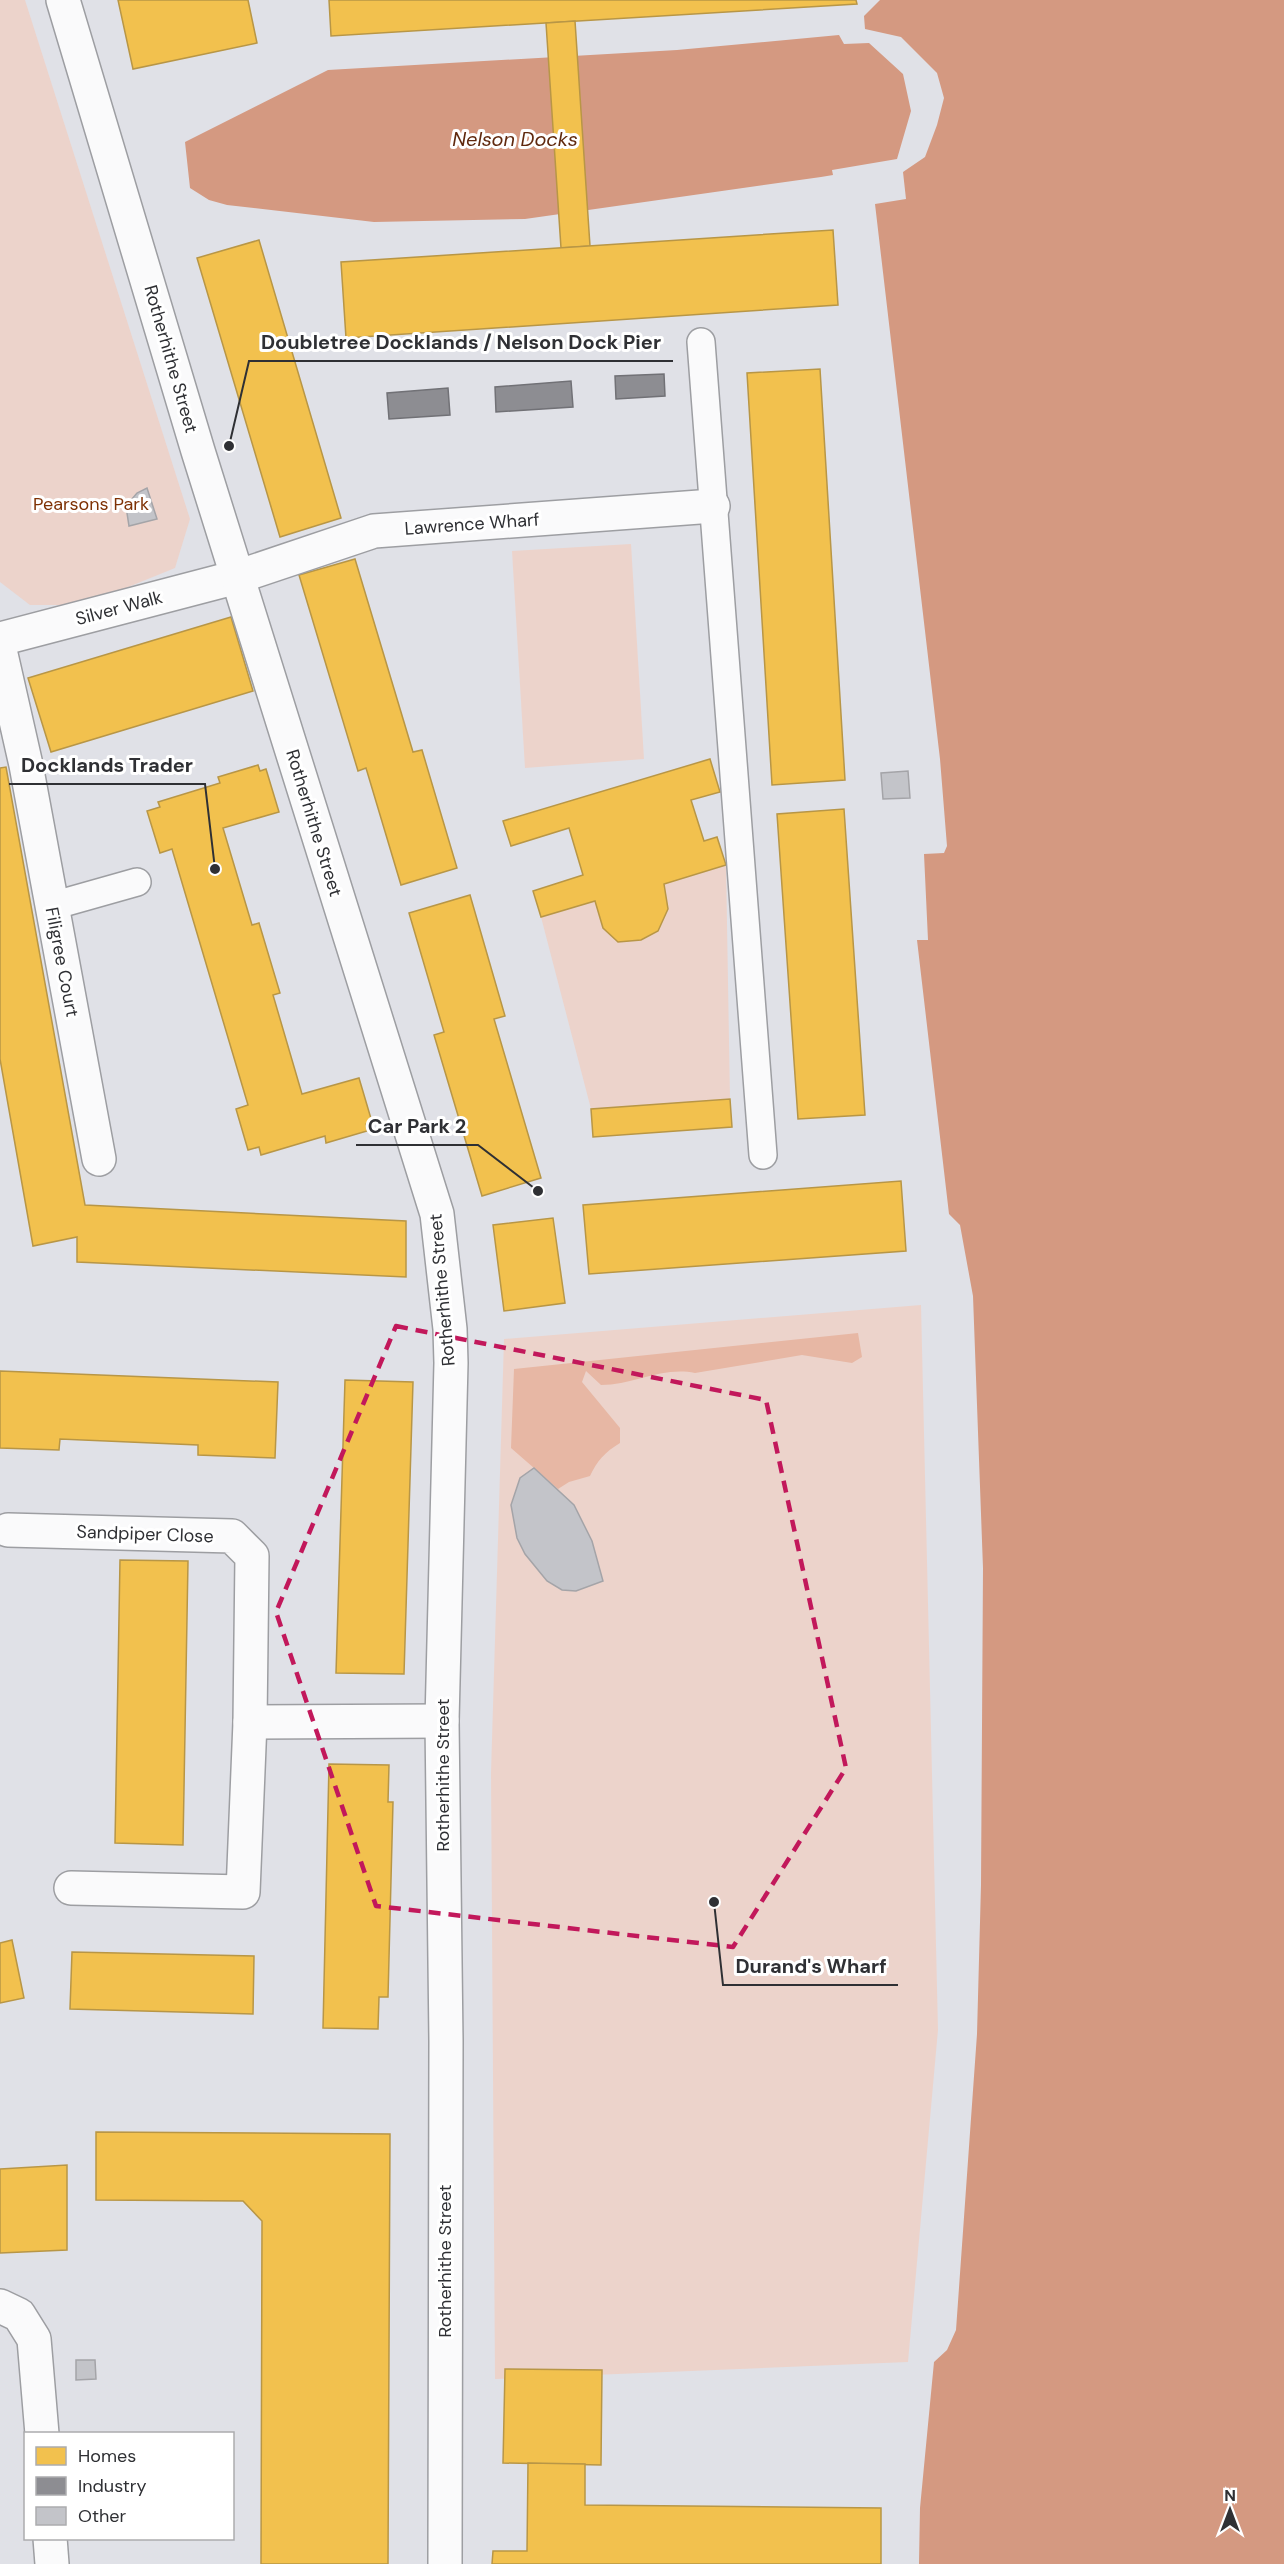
<svg xmlns="http://www.w3.org/2000/svg" width="1284" height="2564" viewBox="0 0 1284 2564" font-family="'DM Sans',sans-serif">
	<style>
		.green { fill: #ecd3cb }
		.forest { fill: #e7b7a4 }
		.water { fill: #d49981 }
		.homes { fill: #f2c14e; stroke: #b89646; stroke-width: 1.5 }
		.industry { fill: #8d8d92; stroke: #717176; stroke-width: 1.5 }
		.building { fill: #c3c4c9; stroke: #a4a4a8; stroke-width: 1.5 }
		.lines { fill: none; stroke-linecap: round; stroke-linejoin: round }
		.lane-casing { stroke: #9d9ea2; stroke-width: 30 }
		.street-casing { stroke: #9d9ea2; stroke-width: 36 }
		.secondary-casing { stroke: #9d9ea2; stroke-width: 36 }
		.lane { stroke: #fafafb; stroke-width: 27 }
		.street { stroke: #fafafb; stroke-width: 33 }
		.secondary { stroke: #fafafb; stroke-width: 33 }
		.marked { fill: none; stroke: #c2185b; stroke-width: 4.5; stroke-dasharray: 12 8; stroke-linejoin: round }
		.labels { text-anchor: middle; dominant-baseline: central; stroke-width: 6; stroke-linejoin: round; paint-order: stroke }
		.street-label { font-size: 18px; fill: #2f3034; stroke: #fff }
		.park-label { font-size: 18px; fill: #7e3104; stroke: #fff }
		.water-label { font-size: 20px; font-style: italic; fill: #60290e; stroke: #fff }
		.leader { fill: none; stroke: #2f3034; stroke-width: 2 }
		.callout-dot { fill: #2f3034; stroke: #fff; stroke-width: 2 }
		.callout-label { font-size: 20px; text-anchor: middle; font-weight: bold; fill: #2f3034; stroke: #fff; stroke-width: 6; stroke-linejoin: round; paint-order: stroke }
	</style>
	<rect width="100%" height="100%" fill="#e0e1e7"/>
	<!-- green -->
	<g class="green">
		<polygon points="0,0 25,0 190,519 175,568 84,605 30,605 0,582"/>
		<polygon points="631,544 644,759 525,768 512,551"/>
		<polygon points="726,865 730,1099 591,1109 541,917 595,901 603,928 618,942 658,930 668,909 664,884"/>
		<polygon points="921,1305 938,2030 908,2362 495,2379 491,1773 504,1339"/>
	</g>
	<!-- forest -->
	<path class="forest" d="M 858,1333 L 862,1357 L 852,1363 L 802,1355 L 695,1373 C 663,1366 633,1385 601,1385 L 586,1371 L 582,1382 L 620,1428 L 620,1443 C 605,1452 597,1461 590,1476 L 569,1482 L 558,1489 L 511,1448 L 514,1369 Z"/>
	<!-- water -->
	<g class="water">
		<polygon points="880,0 1284,0 1284,2564 919,2564 920,2508 934,2362 947,2350 956,2330 977,2034 981,1885 983,1568 973,1296 960,1225 949,1214 917,940 928,940 924,854 944,853 947,846 940,759 875,204 906,199 903,172 925,157 937,125 944,98 937,73 901,37 865,29 864,16"/>
		<polygon points="839,35 844,44 869,43 903,74 911,111 897,159 832,170 833,175 821,177 525,219 374,222 227,205 209,200 190,188 185,142 328,70 677,50"/>
	</g>
	<!-- homes -->
	<g class="homes">
		<polygon points="118,0 248,0 257,43 133,69"/>
		<polygon points="329,0 856,0 857,4 331,36"/>
		<polygon points="575,21 590,246 561,248 546,23"/>
		<polygon points="833,230 838,305 346,338 341,262"/>
		<polygon points="259,240 341,518 280,537 197,258"/>
		<polygon points="820,369 845,780 772,785 747,373"/>
		<polygon points="355,559 413,752 422,750 457,868 401,885 366,768 358,771 299,575"/>
		<polygon points="231,617 253,691 51,752 28,678"/>
		<polygon points="710,759 720,792 691,800 704,841 717,837 726,865 664,884 668,909 658,931 641,940 618,942 603,928 595,901 541,917 533,891 583,875 569,828 511,846 503,821"/>
		<polygon points="258,765 260,771 266,769 279,812 223,828 252,925 259,923 280,993 273,995 302,1094 359,1078 372,1122 366,1124 367,1131 326,1143 325,1136 261,1155 259,1147 248,1150 236,1109 248,1105 172,849 160,853 147,811 160,807 158,802 220,783 218,777"/>
		<polygon points="6,767 85,1205 406,1221 406,1277 77,1262 77,1237 33,1246 0,1059 0,768"/>
		<polygon points="844,809 865,1115 798,1119 777,814"/>
		<polygon points="470,895 505,1016 494,1019 541,1178 482,1196 434,1035 444,1032 409,913"/>
		<polygon points="730,1099 732,1127 593,1137 591,1109"/>
		<polygon points="901,1181 906,1251 589,1274 583,1205"/>
		<polygon points="553,1218 565,1303 504,1311 493,1225"/>
		<polygon points="0,1371 278,1382 275,1458 198,1455 198,1445 60,1439 59,1450 0,1448"/>
		<polygon points="345,1380 413,1382 404,1674 336,1673"/>
		<polygon points="120,1560 188,1561 183,1845 115,1843"/>
		<polygon points="329,1764 389,1765 388,1802 393,1802 388,1997 379,1997 378,2029 323,2028"/>
		<polygon points="12,1940 24,1998 0,2003 0,1943"/>
		<polygon points="72,1952 254,1956 253,2014 70,2009"/>
		<polygon points="96,2132 390,2134 388,2564 261,2564 262,2221 243,2201 96,2200"/>
		<polygon points="67,2165 67,2250 0,2253 0,2169"/>
		<polygon points="505,2369 602,2370 601,2465 503,2463"/>
		<polygon points="528,2463 585,2464 585,2505 881,2508 881,2564 492,2564 493,2551 527,2551"/>
	</g>
	<!-- industry -->
	<g class="industry">
		<polygon points="664,374 665,396 616,399 615,376"/>
		<polygon points="571,381 573,407 496,412 495,387"/>
		<polygon points="448,388 450,415 389,419 387,393"/>
	</g>
	<!-- building -->
	<g class="building">
		<polygon points="147,488 157,519 129,526 127,513 131,500 137,493"/>
		<polygon points="908,771 910,798 883,799 881,773"/>
		<polygon points="534,1468 574,1505 592,1541 603,1581 576,1591 562,1590 547,1581 525,1554 517,1538 511,1505 520,1478"/>
		<polygon points="76,2360 95,2360 96,2379 76,2380"/>
	</g>
	<g class="lines">
		<!-- lane casing -->
		<g class="lane-casing">
			<g id="lane">
				<polyline points="701,342 763,1155"/>
				<polyline points="52,906 137,882"/>
			</g>
		</g>
		<!-- street casing -->
		<g class="street-casing">
			<g id="street">
				<polyline points="0,639 237,577 374,531 713,506"/>
				<polyline points="0,650 26,765 99,1159"/>
				<polyline points="8,1530 232,1536 252,1556 250,1722 243,1892 71,1888"/>
				<polyline points="250,1722 442,1721"/>
				<polyline points="0,2306 19,2315 34,2339 42,2434"/>
				<polyline points="50,2538 52,2564"/>
			</g>
		</g>
		<!-- secondary casing -->
		<g class="secondary-casing">
			<polyline id="secondary" points="63,0 198,451 437,1214 450,1329 451,1363 442,1721 446,2041 445,2564"/>
		</g>
		<!-- lane -->
		<use href="#lane" class="lane"/>
		<!-- street -->
		<use href="#street" class="street"/>
		<!-- secondary -->
		<use href="#secondary" class="secondary"/>
	</g>
	<!-- marked area -->
	<path class="marked" d="M 396,1326 L 766,1400 L 846,1768 L 733,1947 L 376,1906 L 276,1612 Z"/>
	<g class="labels">
		<!-- street labels -->
		<g class="street-label">
			<text transform="translate(171 359) rotate(74)">Rotherhithe Street</text>
			<text transform="translate(472 524) rotate(-4)">Lawrence Wharf</text>
			<text transform="translate(119 608) rotate(-15)">Silver Walk</text>
			<text transform="translate(314 823) rotate(73)">Rotherhithe Street</text>
			<text transform="translate(62 962) rotate(79)">Filigree Court</text>
			<text transform="translate(442 1290) rotate(-95)">Rotherhithe Street</text>
			<text transform="translate(145 1534) rotate(2)">Sandpiper Close</text>
			<text transform="translate(443 1775) rotate(-90)">Rotherhithe Street</text>
			<text transform="translate(445 2261) rotate(-90)">Rotherhithe Street</text>
		</g>
		<!-- park labels -->
		<g class="park-label">
			<text x="91" y="504">Pearsons Park</text>
		</g>
		<!-- water labels -->
		<g class="water-label">
			<text x="515" y="139">Nelson Docks</text>
		</g>
	</g>
	<!-- callouts -->
	<path class="leader" d="M229 446L249 361H673M215 869L205 784H9M538 1191L478 1145H356M714 1902L723 1985H898"/>
	<g class="callout-dot">
		<circle cx="229" cy="446" r="6"/>
		<circle cx="215" cy="869" r="6"/>
		<circle cx="538" cy="1191" r="6"/>
		<circle cx="714" cy="1902" r="6"/>
	</g>
	<g class="callout-label">
		<text x="461" y="349">Doubletree Docklands / Nelson Dock Pier</text>
		<text x="107" y="772">Docklands Trader</text>
		<text x="417" y="1133">Car Park 2</text>
		<text x="811" y="1973">Durand's Wharf</text>
	</g>
	<!-- legend -->
	<rect x="24" y="2432" width="210" height="108" fill="#ffffff" stroke="#acacae" stroke-width="1.5"/>
	<rect x="36" y="2447" width="30" height="18" fill="#f2c14e" stroke="#acacae" stroke-width="1.5"/>
	<text x="78" y="2462" font-size="18" fill="#2f3034">Homes</text>
	<rect x="36" y="2477" width="30" height="18" fill="#8d8d92" stroke="#acacae" stroke-width="1.5"/>
	<text x="78" y="2492" font-size="18" fill="#2f3034">Industry</text>
	<rect x="36" y="2507" width="30" height="18" fill="#c3c4c9" stroke="#acacae" stroke-width="1.5"/>
	<text x="78" y="2522" font-size="18" fill="#2f3034">Other</text>
	<!-- north arrow -->
	<g transform="translate(1230 2510)" stroke="#ffffff" stroke-width="4.5" paint-order="stroke">
	<path d="M0-4.5L10 22L0 15L-10 22Z" fill="#2f3034"/>
	<text y="-9" font-size="16" font-weight="bold" text-anchor="middle" fill="#2f3034">N</text>
	</g>
</svg>
